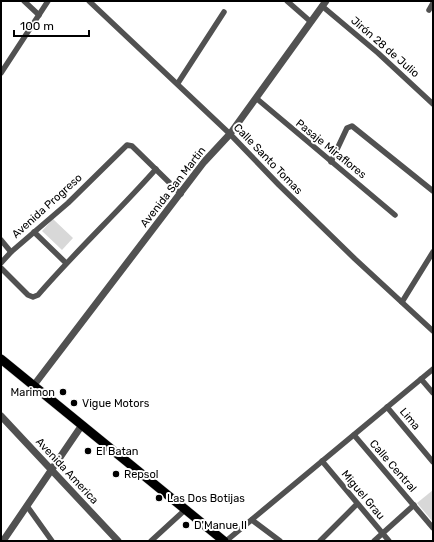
<svg xmlns="http://www.w3.org/2000/svg" width="434" height="542" viewBox="0 0 434 542" font-family="Rubik,sans-serif">
	<style>
		.green { fill: #d8d8d8 }
		.lines { fill: none; stroke-linecap: round; stroke-linejoin: round }
		.trunk-casing { stroke: #dbdbdb; stroke-width: 10 }
		.minor { stroke: #515151; stroke-width: 5.5 }
		.tertiary { stroke: #515151; stroke-width: 7 }
		.trunk { stroke: #000; stroke-width: 9 }
		.poi-dot { fill: #000; stroke: #fff; stroke-width: 1.5 }
		.labels { text-anchor: middle; dominant-baseline: central; stroke-width: 4; stroke-linejoin: round; paint-order: stroke }
		.street-label { font-size: 11px; fill: #000; stroke: #fff }
		.poi-label { font-size: 11px; fill: #000; stroke: #fff; text-anchor: start }
	</style>
	<rect width="100%" height="100%" fill="#fff"/>
	<!-- green -->
	<g class="green">
		<polygon points="53,219 73,238 62,250 42,231"/>
		<polygon points="433,490 433,522 417,503"/>
	</g>
	<g class="lines">
		<!-- trunk casing -->
		<g class="trunk-casing">
			<polyline id="trunk" points="1,359 224,541"/>
		</g>
		<!-- minor -->
		<g class="minor">
			<polyline points="24,1 39,15"/>
			<polyline points="89,1 230,134 279,185 355,259 433,331"/>
			<polyline points="287,1 311,22"/>
			<polyline points="322,6 378,53 433,104"/>
			<polyline points="429,10 433,3"/>
			<polyline points="1,73 48,1"/>
			<polyline points="178,83 224,12"/>
			<polyline points="256,98 395,215"/>
			<polyline points="331,162 347,128 352,126 433,191"/>
			<polyline points="34,232 66,263"/>
			<polyline points="1,240 11,252"/>
			<polyline points="1,263 11,252 68,203 127,145 132,146 181,194"/>
			<path d="M 1,268 L 28,295 L 33,297 L 38,295 C 76,251 118,212 156,169"/>
			<polyline points="402,302 433,252"/>
			<polyline points="421,379 433,393"/>
			<polyline points="387,407 433,462"/>
			<polyline points="354,435 433,528"/>
			<polyline points="322,461 389,541"/>
			<polyline points="27,506 52,541"/>
			<polyline points="252,520 280,541"/>
			<polyline points="151,541 186,509"/>
			<polyline points="226,541 433,369"/>
			<polyline points="320,541 357,504"/>
			<polyline points="374,541 414,505"/>
		</g>
		<!-- tertiary -->
		<g class="tertiary">
			<polyline points="34,385 204,162 230,134 326,1"/>
			<polyline points="1,416 118,541"/>
			<polyline points="3,541 82,425"/>
		</g>
		<!-- trunk -->
		<use href="#trunk" class="trunk"/>
	</g>
	<!-- markers -->
	<g class="poi-dot">
		<circle cx="63" cy="392" r="4"/>
		<circle cx="74" cy="403" r="4"/>
		<circle cx="88" cy="451" r="4"/>
		<circle cx="116" cy="474" r="4"/>
		<circle cx="159" cy="498" r="4"/>
		<circle cx="186" cy="525" r="4"/>
	</g>
	<g class="labels">
		<!-- street labels -->
		<g class="street-label">
			<text transform="translate(385 47) rotate(41)">Jirón 28 de Julio</text>
			<text transform="translate(331 149) rotate(39)">Pasaje Miraflores</text>
			<text transform="translate(268 159) rotate(46)">Calle Santo Tomas</text>
			<text transform="translate(173 187) rotate(-52)">Avenida San Martin</text>
			<text transform="translate(47 206) rotate(-42)">Avenida Progreso</text>
			<text transform="translate(410 419) rotate(50)">Lima</text>
			<text transform="translate(393 466) rotate(49)">Calle Central</text>
			<text transform="translate(67 471) rotate(47)">Avenida America</text>
			<text transform="translate(363 495) rotate(50)">Miguel Grau</text>
		</g>
		<!-- poi labels -->
		<g class="poi-label">
			<text x="55" y="392" text-anchor="end">Marimon</text>
			<text x="82" y="403">Vigue Motors</text>
			<text x="96" y="451">El Batan</text>
			<text x="124" y="474">Repsol</text>
			<text x="167" y="498">Las Dos Botijas</text>
			<text x="194" y="525">D'Manue II</text>
		</g>
	</g>
	<!-- border -->
	<rect width="434" height="542" fill="none" stroke="#000000" stroke-width="4"/>
	<!-- scale -->
	<path d="M14 30v6h75v-6" fill="none" stroke="#000000" stroke-width="2"/>
	<text x="20" y="30" font-size="12" fill="#000000" stroke="#ffffff" stroke-width="3" paint-order="stroke">100 m</text>
</svg>
